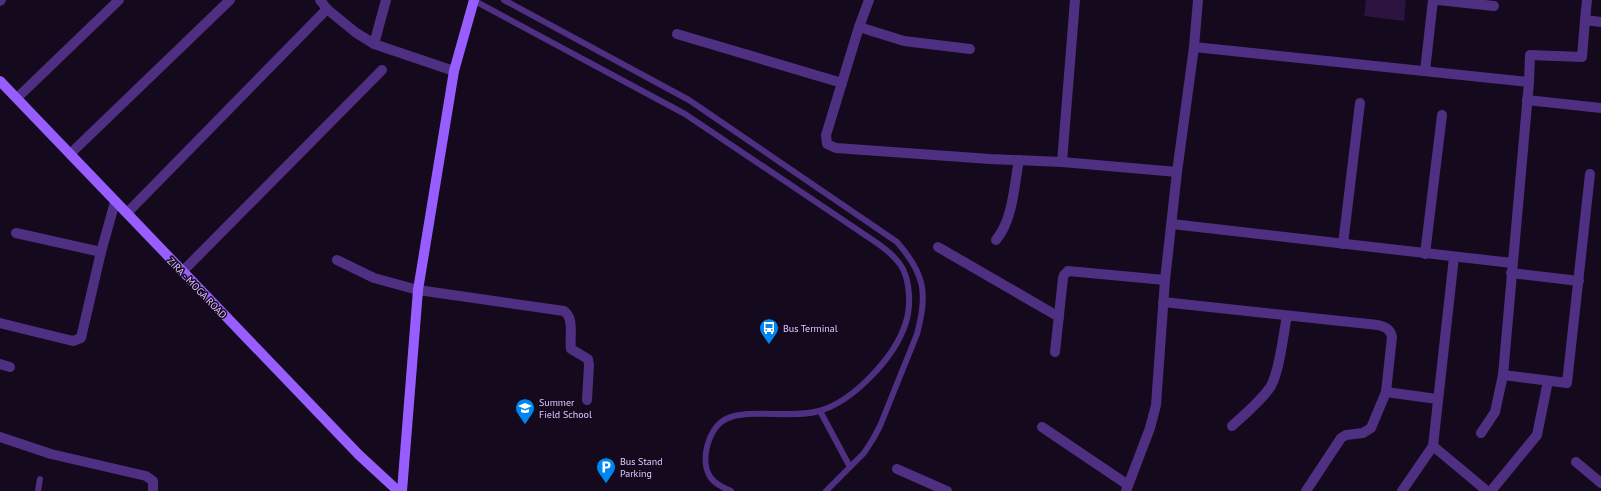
<svg xmlns="http://www.w3.org/2000/svg" width="1601" height="491" viewBox="0 0 1601 491" font-family="'PT Sans',sans-serif">
	<style>
		.building { fill: #2c1340 }
		.lines { fill: none; stroke-linecap: round; stroke-linejoin: round }
		.lane { stroke: #4e2f82; stroke-width: 6 }
		.street { stroke: #4e2f82; stroke-width: 10 }
		.secondary { stroke: #985dff; stroke-width: 10 }
		.labels { text-anchor: middle; dominant-baseline: central; stroke-width: 3; stroke-linejoin: round; paint-order: stroke }
		.street-label { font-size: 10px; fill: #e0c6ff; stroke: #14091d }
		.poi-label { font-size: 10px; fill: #e0c6ff; stroke: #14091d; text-anchor: start }
	</style>
	<rect width="100%" height="100%" fill="#14091d"/>
	<!-- building -->
	<polygon class="building" points="1366,0 1406,0 1404,21 1364,16"/>
	<g class="lines">
		<!-- lane -->
		<g class="lane">
			<path d="M 473,0 L 685,114 L 877,243 C 887,250 897,258 903,269 C 910,284 911,306 906,322 C 896,356 854,401 819,411 C 792,419 748,408 726,419 C 708,428 699,462 711,478 C 716,485 724,488 731,491"/>
			<path d="M 504,0 L 689,100 L 897,242 C 925,274 928,294 917,334 L 880,426 L 873,439 L 864,453 L 826,491"/>
			<polyline points="820,411 850,467"/>
			<polyline points="38,491 40,479"/>
		</g>
		<!-- street -->
		<g class="street">
			<polyline points="320,0 327,9 355,32 374,44 454,71"/>
			<polyline points="869,0 859,27 826,135 827,144 836,148 990,159 1062,162 1177,172"/>
			<polyline points="1438,0 1494,6"/>
			<polyline points="0,1 1,0"/>
			<polyline points="1585,20 1587,0"/>
			<polyline points="859,27 904,41 970,49"/>
			<polyline points="677,34 842,83"/>
			<polyline points="374,44 386,0"/>
			<polyline points="1194,47 1529,82 1503,375 1495,412 1481,433"/>
			<polyline points="1425,71 1433,0"/>
			<polyline points="1529,82 1530,55 1582,57 1585,20 1601,22"/>
			<polyline points="17,98 119,0"/>
			<polyline points="1527,100 1601,108"/>
			<polyline points="70,154 230,0"/>
			<polyline points="1062,162 1075,0"/>
			<polyline points="127,213 327,9"/>
			<polyline points="1172,224 1512,263"/>
			<polyline points="16,233 101,252"/>
			<path d="M 996,240 C 1013,220 1014,186 1019,160"/>
			<polyline points="1343,244 1360,103"/>
			<polyline points="938,247 1059,317"/>
			<polyline points="1425,254 1442,115"/>
			<path d="M 337,260 L 374,278 L 418,290 L 564,311 C 575,319 569,337 571,349 L 588,359 L 589,365 L 587,400"/>
			<polyline points="182,272 382,70"/>
			<polyline points="1511,273 1579,281"/>
			<path d="M 1163,302 L 1378,325 C 1386,327 1390,329 1392,337 L 1386,392 L 1371,428 L 1363,433 L 1346,435 L 1341,438 L 1306,491"/>
			<polyline points="0,323 73,341 81,338 101,252 115,202"/>
			<polyline points="1055,352 1063,278 1064,275 1068,271 1165,280"/>
			<polyline points="0,364 10,367"/>
			<polyline points="1503,375 1567,383 1590,174"/>
			<polyline points="1386,392 1437,399"/>
			<path d="M 1232,426 C 1244,415 1262,400 1271,386 C 1280,369 1283,336 1287,316"/>
			<polyline points="1042,427 1128,485"/>
			<polyline points="0,437 51,454 146,476 153,481 153,491"/>
			<polyline points="1433,446 1487,491"/>
			<polyline points="1576,462 1601,483"/>
			<polyline points="897,469 947,491"/>
			<polyline points="1126,491 1150,428 1156,405 1165,280 1177,172 1194,47 1198,0"/>
			<polyline points="1402,491 1433,446 1454,257"/>
			<polyline points="1491,491 1537,435 1548,381"/>
		</g>
		<!-- secondary -->
		<g class="secondary">
			<polyline points="0,81 359,455 398,491"/>
			<polyline points="402,491 418,290 454,71 474,0"/>
		</g>
	</g>
	<!-- icons -->
	<defs>
		<g id="bus-pin" transform="scale(1)"><path d="M0 17L-7.5 6A9.5 9.5 0 1 1 7.5 6Z" fill="#0086f1" stroke="#14091d"/><path d="M-5-6H5V4H4V6H2V4H-2V6H-4V4H-5ZM-3.5-4V0h7V-4ZM-3.5 1.2v1.5H-2V1.2ZM2 1.2v1.5H3.5V1.2Z" fill="#fff"/></g>
		<g id="school-pin" transform="scale(1)"><path d="M0 17L-7.5 6A9.5 9.5 0 1 1 7.5 6Z" fill="#0086f1" stroke="#14091d"/><path d="M0-5L7-2L0 1L-7-2ZM-4 1L0 2.5L4 1V4Q0 6-4 4Z" fill="#fff"/></g>
		<g id="parking-pin" transform="scale(1)"><path d="M0 17L-7.5 6A9.5 9.5 0 1 1 7.5 6Z" fill="#0086f1" stroke="#14091d"/><path d="M-3.5-5.5H1a3.5 3.5 0 0 1 0 7H-1V5.5H-3.5ZM-1-3.4V-.6H.8a1.4 1.4 0 0 0 0-2.8Z" fill="#fff"/></g>
	</defs>
	<g fill-rule="evenodd">
		<use href="#bus-pin" x="769" y="328"/>
		<use href="#school-pin" x="525" y="408"/>
		<use href="#parking-pin" x="606" y="467"/>
	</g>
	<g class="labels">
		<!-- street labels -->
		<g class="street-label">
			<text transform="translate(197 288) rotate(46)">ZIRA - MOGA ROAD</text>
		</g>
		<!-- poi labels -->
		<g class="poi-label">
			<text x="783" y="328">Bus Terminal</text>
			<text x="539" y="402">Summer<tspan x="539" dy="12">Field School</tspan></text>
			<text x="620" y="461">Bus Stand<tspan x="620" dy="12">Parking</tspan></text>
		</g>
	</g>
</svg>
